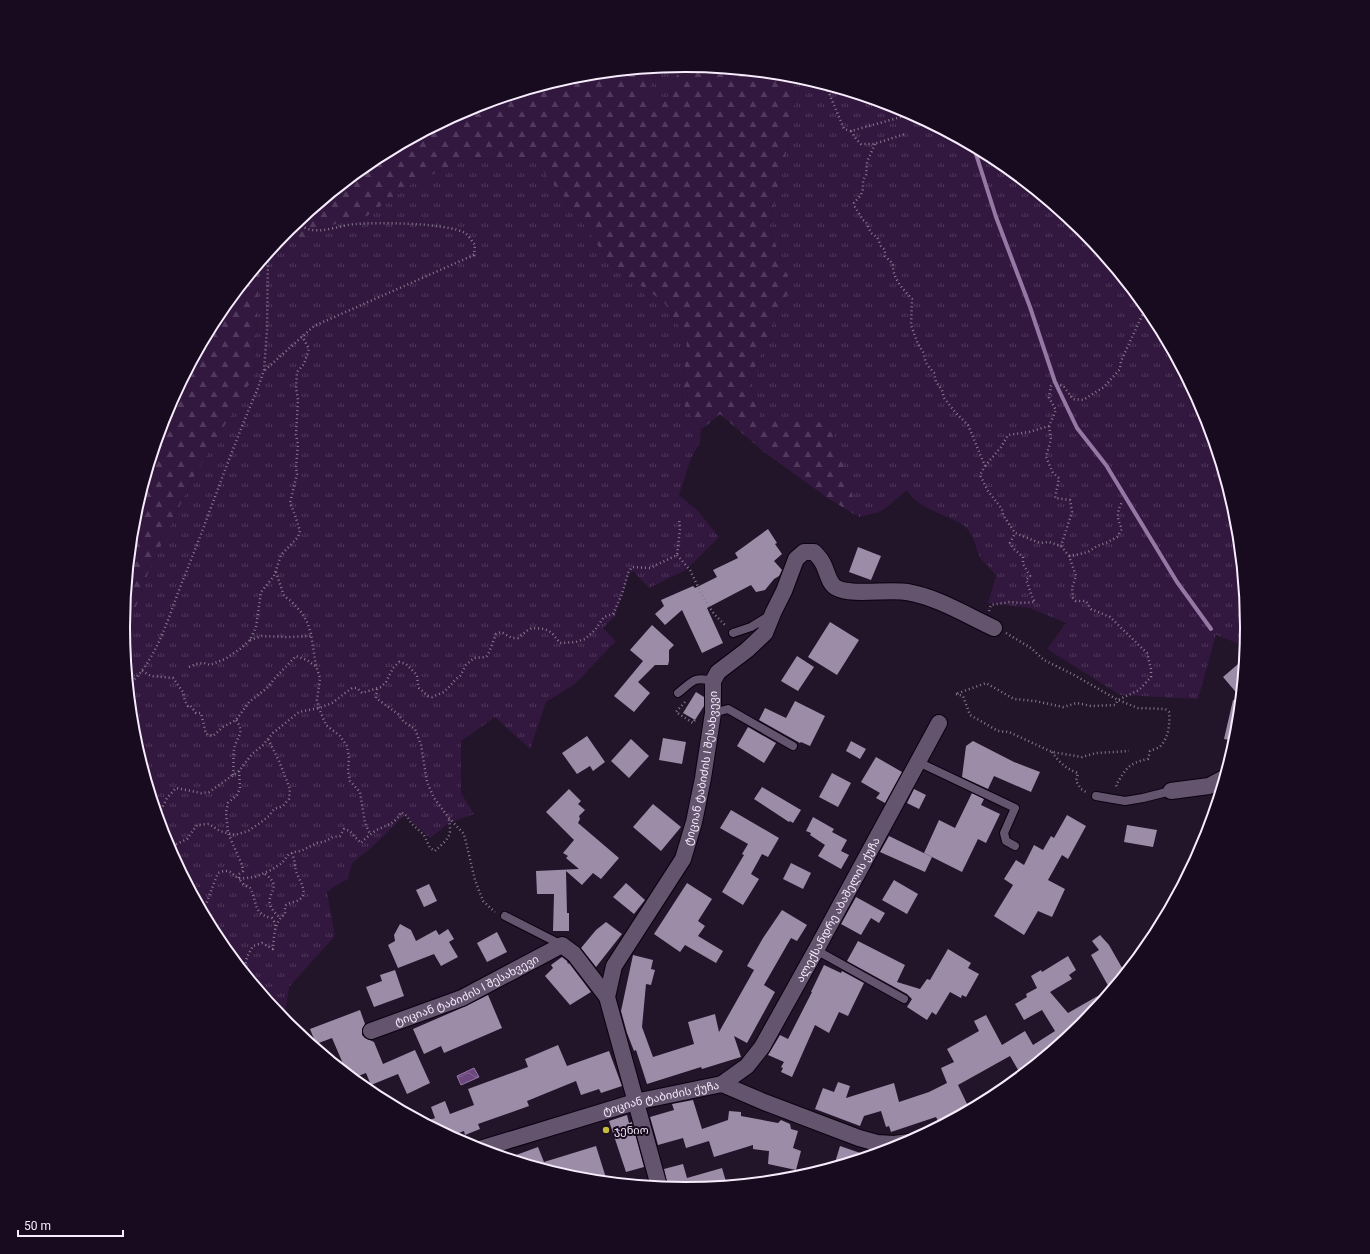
<svg xmlns="http://www.w3.org/2000/svg" width="1370" height="1254" viewBox="0 0 1370 1254" font-family="Roboto,'Noto Sans Georgian',sans-serif">
	<style>
		.grass { fill: url(#grass-tufts) }
		.forest { fill: url(#forest-firs) }
		.water { fill: url(#water-waves); stroke: #9678a5 }
		.lines { fill: none; stroke-linecap: round; stroke-linejoin: round }
		.stream { stroke: #9678a5; stroke-width: 4 }
		.building { fill: #9d8ca7 }
		.lane-casing { stroke: #0b0211; stroke-width: 10 }
		.street-casing { stroke: #0b0211; stroke-width: 18 }
		.path { stroke: #887c8e; stroke-width: 2.5; stroke-dasharray: 1 3; stroke-linecap: butt }
		.lane { stroke: #65546e; stroke-width: 8 }
		.street { stroke: #65546e; stroke-width: 16 }
		.poi-dot { fill: #c7bb3b; stroke: #190b1f; stroke-width: 1.5 }
		.labels { text-anchor: middle; dominant-baseline: central; stroke-width: 4; stroke-linejoin: round; paint-order: stroke }
		.street-label { font-size: 11px; fill: #f6ecfb; stroke: #190b1f }
		.poi-label { font-size: 11px; fill: #f6ecfb; stroke: #190b1f; text-anchor: start }
		.rim { fill: none; stroke: #f6ecfb; stroke-width: 2 }
	</style>
	<defs>
		<pattern id="grass-tufts" width="24" height="20" patternUnits="userSpaceOnUse"><rect width="24" height="20" fill="#32173e"/><path d="M3 7l-1-3M5 7V3M7 7l1-3M15 17l-1-3M17 17v-4M19 17l1-3" fill="none" stroke="#50395b"/></pattern>
		<pattern id="forest-firs" width="22" height="20" patternUnits="userSpaceOnUse"><rect width="22" height="20" fill="#32173e"/><path d="M5 1l3.5 6h-7zM16 11l3.5 6h-7z" fill="#50395b"/></pattern>
		<pattern id="water-waves" width="16" height="10" patternUnits="userSpaceOnUse"><rect width="16" height="10" fill="#6d4780"/><path d="M0 5q4-4 8 0t8 0" fill="none" stroke="#826293"/></pattern>
	</defs>
	<rect width="100%" height="100%" fill="#221429"/>
	<!-- grass -->
	<g class="grass">
		<path d="M 685,65 L 688,65 L 678,74 L 670,84 L 672,92 C 665,102 658,107 648,96 C 652,82 651,80 642,69 Z"/>
		<path d="M 794,76 L 900,108 L 997,160 L 1083,230 L 1152,315 L 1204,412 L 1236,518 L 1247,627 L 1245,646 L 1216,635 L 1198,699 L 1120,695 L 1047,649 L 1066,623 L 1030,608 L 988,603 L 996,576 C 992,569 987,566 982,560 C 974,549 976,534 963,525 C 945,513 918,510 907,490 L 883,510 L 877,513 L 859,517 L 831,424 L 761,420 L 749,381 L 791,285 L 769,227 L 795,115 Z"/>
		<polygon points="531,157 568,201 611,265 664,302 687,339 682,402 701,430 700,442 691,458 679,495 698,511 719,537 686,570 649,588 633,571 630,572 615,616 603,628 616,641 575,684 546,702 530,749 495,717 461,741 461,793 474,814 449,823 430,838 405,815 371,848 352,863 348,879 335,886 327,892 335,936 289,987 284,1020 218,939 166,842 134,736 124,640 148,573 192,480 254,376 260,263 288,229 290,228 301,238 342,221 367,216 413,183 468,159"/>
	</g>
	<!-- forest -->
	<g class="forest">
		<path d="M 688,65 L 794,76 L 795,115 L 769,227 L 791,285 L 749,381 L 761,420 L 831,423 L 859,517 L 829,499 L 764,452 L 720,414 L 701,430 L 682,402 L 687,339 L 664,302 L 611,265 L 568,201 L 531,157 L 468,159 L 413,183 L 367,216 L 342,221 L 301,239 L 290,228 L 373,160 L 470,108 L 576,76 L 642,69 C 652,80 652,82 649,96 C 658,107 665,102 672,93 L 670,84 L 678,74 Z"/>
		<polygon points="260,263 254,376 192,480 148,573 124,640 123,627 134,517 166,412 218,315"/>
	</g>
	<!-- water -->
	<polygon class="water" points="474,1068 479,1077 461,1085 457,1076"/>
	<g class="lines">
		<!-- stream -->
		<polyline class="stream" points="976,154 996,217 1030,307 1055,382 1077,428 1106,465 1177,582 1211,629"/>
	</g>
	<!-- building -->
	<g class="building">
		<polygon points="768,529 777,543 775,544 782,554 774,561 782,570 779,576 774,579 765,590 756,592 751,585 707,608 723,643 702,653 682,610 665,625 655,614 664,606 661,600 693,586 695,588 717,577 713,570 738,558 735,553"/>
		<polygon points="858,547 881,556 871,580 849,572"/>
		<polygon points="830,622 859,640 837,675 808,657"/>
		<polygon points="652,625 674,645 669,650 669,661 668,665 655,665 638,682 650,693 634,712 614,696 643,661 630,650"/>
		<polygon points="797,656 814,667 798,691 781,681"/>
		<polygon points="1244,659 1243,671 1240,697 1223,677"/>
		<polygon points="696,692 704,697 704,706 695,720 683,713"/>
		<polygon points="1233,700 1240,701 1235,741 1224,739"/>
		<polygon points="795,701 825,716 810,746 801,742 800,743 759,720 765,708 786,718"/>
		<polygon points="748,727 776,743 764,763 737,746"/>
		<polygon points="587,736 605,762 593,771 590,766 577,774 562,753"/>
		<polygon points="663,738 686,742 682,764 659,760"/>
		<polygon points="631,739 649,756 629,778 611,761"/>
		<polygon points="851,741 866,749 860,759 846,751"/>
		<polygon points="973,741 1014,762 1040,772 1031,792 994,776 988,789 962,777 966,746"/>
		<polygon points="876,757 902,772 885,803 876,798 880,793 861,782"/>
		<polygon points="832,773 851,783 838,807 819,797"/>
		<polygon points="762,787 801,810 793,823 790,821 789,822 754,799"/>
		<polygon points="569,789 581,801 578,804 585,810 579,816 580,819 578,823 619,858 601,879 593,873 582,885 566,871 567,913 569,913 569,931 553,931 554,894 537,894 536,871 579,869 566,858 568,856 563,853 574,840 546,812"/>
		<polygon points="914,789 926,795 919,809 907,803"/>
		<polygon points="972,793 984,799 981,805 1000,814 986,843 978,839 962,872 924,853 939,820 955,828"/>
		<polygon points="653,804 681,827 661,851 633,827"/>
		<polygon points="731,810 779,838 768,857 762,854 751,874 759,879 743,905 722,892 744,855 742,854 748,844 720,828"/>
		<polygon points="1067,815 1086,826 1068,859 1062,855 1048,880 1065,889 1052,917 1038,911 1024,935 994,916 1013,885 1004,879 1016,860 1024,865 1034,845 1043,850 1051,836 1054,838"/>
		<polygon points="813,817 834,829 832,832 847,840 841,851 849,855 841,869 818,856 825,845 810,835 811,833 806,831"/>
		<polygon points="1127,825 1157,830 1153,847 1124,842"/>
		<polygon points="889,836 932,857 925,872 880,852"/>
		<polygon points="791,863 811,873 803,889 783,879"/>
		<polygon points="894,880 918,894 907,914 882,900"/>
		<polygon points="626,883 645,900 634,914 613,897"/>
		<polygon points="687,883 712,899 698,921 705,926 698,936 723,951 716,963 685,945 680,952 654,934"/>
		<polygon points="429,884 437,901 424,907 416,890"/>
		<polygon points="856,897 885,913 879,923 871,918 861,935 841,924"/>
		<polygon points="782,910 807,925 797,941 791,938 764,985 775,992 747,1043 734,1036 741,1057 702,1069 701,1067 647,1084 636,1050 634,1051 627,1033 621,1011 633,955 653,960 651,969 655,970 651,985 646,984 642,1027 653,1057 694,1044 688,1022 715,1014 719,1032 754,970 747,966 763,938"/>
		<polygon points="606,922 622,934 596,967 581,948 596,930"/>
		<polygon points="400,924 411,930 416,941 436,930 439,935 448,929 454,939 449,942 458,957 441,966 434,954 398,968 388,945 395,941 394,935"/>
		<polygon points="497,932 507,952 487,962 477,943"/>
		<polygon points="1100,935 1109,945 1125,973 1082,1025 1021,1075 1010,1056 958,1085 968,1106 938,1121 936,1117 891,1132 889,1126 886,1127 881,1111 864,1116 860,1126 815,1109 823,1088 834,1092 838,1082 850,1086 846,1098 894,1083 899,1102 929,1092 947,1083 941,1068 954,1062 947,1049 979,1031 974,1021 986,1015 1002,1045 1025,1031 1033,1045 1055,1031 1042,1010 1024,1020 1015,1004 1027,997 1026,994 1037,988 1031,976 1041,970 1042,972 1068,956 1076,970 1069,975 1072,979 1050,992 1068,1013 1110,989 1091,955 1099,950 1092,941"/>
		<polygon points="858,941 905,965 897,982 920,989 927,979 930,980 948,949 971,963 968,968 979,974 966,997 962,995 961,998 950,992 936,1015 932,1012 927,1020 907,1007 912,999 907,994 847,961"/>
		<polygon points="562,957 567,961 568,964 569,963 591,992 570,1005 545,976 553,968 551,965"/>
		<polygon points="824,965 841,973 842,971 864,983 848,1016 839,1012 829,1033 815,1025 792,1077 781,1072 783,1068 781,1067 784,1062 768,1055 780,1035 788,1039 812,992 811,992"/>
		<polygon points="395,970 404,996 374,1007 366,987 382,981 380,975"/>
		<polygon points="488,995 502,1028 444,1053 441,1046 424,1054 413,1029 466,1006"/>
		<polygon points="360,1010 365,1024 362,1029 362,1035 365,1038 374,1042 383,1064 415,1050 430,1083 407,1094 398,1074 371,1085 366,1073 353,1078 347,1073 332,1038 316,1044 310,1029"/>
		<polygon points="558,1045 567,1066 609,1051 622,1086 601,1093 599,1089 581,1095 576,1081 527,1101 529,1106 478,1124 480,1129 465,1135 464,1131 451,1136 424,1122 435,1118 431,1107 445,1101 450,1114 474,1105 468,1089 528,1067 525,1059"/>
		<polygon points="693,1100 702,1129 728,1120 729,1111 741,1112 741,1116 778,1123 781,1120 790,1124 791,1129 798,1131 793,1148 801,1151 796,1170 768,1164 769,1151 753,1149 753,1145 714,1157 709,1141 686,1148 683,1138 658,1145 650,1117 674,1110 672,1104"/>
		<polygon points="627,1115 629,1123 632,1122 644,1167 626,1172 609,1121"/>
		<polygon points="596,1146 607,1181 575,1178 508,1158 538,1147 544,1162"/>
		<polygon points="840,1146 869,1156 834,1166"/>
		<polygon points="683,1164 687,1178 722,1168 727,1185 685,1189 668,1187 664,1169"/>
	</g>
	<g class="lines">
		<!-- lane casing -->
		<g class="lane-casing">
			<g id="lane">
				<polyline points="733,633 751,627 769,616"/>
				<path d="M 678,693 C 693,681 694,676 713,681"/>
				<polyline points="713,713 728,709 793,746"/>
				<polyline points="918,762 1015,808 1004,833 1006,841 1015,846"/>
				<polyline points="1096,796 1125,801 1143,798 1171,791"/>
				<polyline points="505,916 562,945"/>
				<polyline points="816,950 904,999"/>
			</g>
		</g>
		<!-- street casing -->
		<g class="street-casing">
			<g id="street">
				<polyline points="1171,791 1209,786 1224,778"/>
				<path id="s1" d="M 371,1031 L 462,998 L 562,945 L 574,954 L 607,997"/>
				<path id="s2" d="M 722,1084 L 747,1066 L 762,1047 L 816,950 L 939,723"/>
				<path id="s3" d="M 480,1149 L 635,1102 L 722,1084 L 764,1102 L 859,1138 L 877,1143 L 894,1144 L 909,1142"/>
				<path id="s4" d="M 659,1186 L 607,997 L 614,966 L 683,859 L 694,822 L 703,778 L 713,713 L 713,681 L 718,672 L 747,650 L 765,633 L 773,613 L 784,591 L 796,559 L 804,552 L 814,552 C 817,555 820,558 822,562 C 827,569 828,584 837,588 C 851,596 889,589 907,592 C 937,597 966,615 994,628"/>
			</g>
		</g>
		<!-- path -->
		<g class="path">
			<polyline points="658,68 666,68 668,67"/>
			<polyline points="779,74 794,80 814,82"/>
			<polyline points="823,84 829,93 844,129 851,131 912,114"/>
			<polyline points="851,131 856,139 861,144 874,144 905,134"/>
			<path d="M 875,144 L 867,162 L 866,175 L 863,180 L 863,189 L 861,195 L 854,203 L 855,207 L 863,220 L 866,222 L 871,233 L 877,237 L 881,246 L 885,250 L 885,256 L 893,264 C 892,278 903,289 912,299 L 911,325 L 918,344 L 923,352 L 926,363 L 934,373 L 936,382 L 942,390 L 944,398 L 955,412 L 968,425 L 985,466 L 980,475 L 988,491 L 1002,509 L 1003,515 L 1015,533 L 1040,543 L 1049,542 L 1061,546 L 1069,556 L 1076,576 L 1072,588 L 1073,598 L 1076,601 L 1086,601 L 1091,609 L 1110,617 L 1147,653 L 1151,669 L 1151,677 L 1139,690 L 1118,700 L 1115,705 L 1091,706 L 1077,703 L 1063,707 L 1035,701 L 1014,699 L 986,683 L 956,694"/>
			<path d="M 265,370 L 314,326 L 474,255 L 475,245 C 472,241 469,236 465,233 C 448,223 378,222 356,224 C 337,225 313,239 297,222"/>
			<polyline points="1049,426 1051,439 1046,457 1053,473 1059,478 1055,498 1070,500 1072,512 1061,546"/>
			<polyline points="985,466 1001,447 1008,435 1029,432 1049,426 1056,410 1049,398 1051,386 1055,382 1064,387 1073,399 1083,400 1104,387 1120,369 1121,361 1146,307"/>
			<polyline points="677,555 690,570 703,597 714,614 726,626"/>
			<path d="M 1069,556 L 1076,555 L 1088,552 L 1097,546 L 1106,543 L 1117,537 L 1122,529 C 1117,518 1116,514 1122,502"/>
			<polyline points="276,572 284,596 291,601 302,613 308,624 311,634 316,666 320,678 317,700 319,708 326,725 340,736 347,746 349,758 348,771 350,781 360,792 365,823 370,834"/>
			<path d="M 989,611 L 991,605 L 1010,602 L 1022,603 L 1035,602 C 1030,595 1030,588 1026,580 L 1030,576 L 1023,564 L 1023,557 L 1014,549 L 1010,543 L 1015,533"/>
			<path d="M 1006,633 L 1031,648 L 1044,660 L 1074,675 L 1118,700 L 1138,708 L 1165,709 L 1169,712 C 1170,723 1169,736 1162,744 C 1160,748 1154,749 1150,751 L 1148,759 C 1128,763 1126,769 1116,785 L 1118,789"/>
			<polyline points="250,640 262,636 288,637 311,636"/>
			<polyline points="189,667 196,664 204,663 210,665 225,659 240,649 250,640 256,627 261,592 274,576 281,555 298,537 300,531 295,515 290,503 297,474 296,467 298,444 296,435 298,400 296,388 297,372 304,364 309,349 302,336"/>
			<polyline points="142,671 151,676 173,678 183,692 185,701 188,706 190,705 196,713 201,713 206,734 213,736 223,727 236,720 249,702 267,688 275,678 296,656 307,660 315,666"/>
			<path d="M 129,685 C 160,656 169,613 185,575 C 210,513 231,450 258,388 L 264,370 L 267,330 L 268,254"/>
			<polyline points="377,689 376,698 398,714 404,722 415,729 421,745 427,782 434,798 449,818 464,834 475,880 483,901 495,912"/>
			<polyline points="956,694 963,696 970,715 998,731 1009,732 1052,752 1082,757 1096,753 1129,751"/>
			<polyline points="685,702 676,712 693,723 696,718"/>
			<path d="M 1052,752 C 1059,762 1066,769 1078,773 L 1076,781 L 1081,789 L 1086,792"/>
			<path d="M 239,771 L 240,788 L 237,795 L 228,803 L 226,812 L 228,833 L 242,865 L 243,871 L 239,874 L 239,879 L 244,885 L 250,888 C 258,902 252,914 272,918 L 275,923 L 275,929"/>
			<path d="M 233,775 C 234,767 233,758 234,750 C 236,736 246,734 236,720"/>
			<polyline points="160,822 161,810 167,798 176,788 201,793 209,792 239,771 252,754 263,745 273,733 299,712 319,708 332,703 352,688 357,688 362,693 381,687 386,682 393,668 399,662 406,664 417,675 418,684 419,688 428,696 432,697 444,692 450,686 455,680 460,676 466,665 474,658 486,657 488,655 496,634 501,632 512,638 518,638 528,630 532,628 545,629 552,633 560,643 576,642 585,639 595,630 604,617 613,614 622,594 628,573 632,567 650,568 677,555 680,529 679,519"/>
			<polyline points="169,848 187,839 197,825 209,824 220,831 235,835 248,831 260,823 269,816 274,809 283,806 289,799 290,789 279,761 268,739"/>
			<path d="M 265,874 C 283,887 267,891 270,905 C 272,910 276,914 280,918"/>
			<path d="M 202,909 L 206,904 L 218,873 L 224,871 L 229,871 L 239,879 L 255,877 L 271,870 L 282,863 L 289,854 L 294,852 L 301,851 L 317,843 L 326,841 L 333,837 L 340,836 L 344,829 L 350,831 L 354,836 L 361,843 C 366,838 372,832 379,829 C 389,824 396,823 401,812 L 407,816 L 411,823 L 424,835 L 430,848 L 435,851 C 441,845 451,838 450,829 C 450,825 449,822 449,818"/>
			<path d="M 244,971 L 247,957 L 253,946 L 262,943 L 273,949 C 274,936 274,922 285,914 L 285,906 C 290,901 297,903 301,898 C 308,891 298,878 296,871 C 295,868 296,868 295,865 C 295,861 293,857 292,853"/>
		</g>
		<!-- lane -->
		<use href="#lane" class="lane"/>
		<!-- street -->
		<use href="#street" class="street"/>
	</g>
	<!-- markers -->
	<circle class="poi-dot" cx="606" cy="1130" r="4"/>
	<g class="labels">
		<!-- street labels -->
		<g class="street-label">
			<text stroke="none"><textPath href="#s4" startOffset="448">ტიციან ტაბიძის I შესახვევი</textPath></text>
			<text stroke="none"><textPath href="#s2" startOffset="212">ალექსანდრე აბაშელის ქუჩა</textPath></text>
			<text stroke="none"><textPath href="#s1" startOffset="104">ტიციან ტაბიძის I შესახვევი</textPath></text>
			<text stroke="none"><textPath href="#s3" startOffset="188">ტიციან ტაბიძის ქუჩა</textPath></text>
		</g>
		<!-- poi labels -->
		<g class="poi-label">
			<text x="614" y="1130">ჯენიო</text>
		</g>
	</g>
	<!-- crop -->
	<path d="M0 0H1370V1254H0ZM130 627a555 555 0 1 1 1110 0a555 555 0 1 1-1110 0Z" fill="#190b1f" fill-rule="evenodd"/>
	<path class="rim" d="M130 627a555 555 0 1 1 1110 0a555 555 0 1 1-1110 0Z"/>
	<!-- scale -->
	<path d="M18 1230v6h105v-6" fill="none" stroke="#f6ecfb" stroke-width="2"/>
	<text x="24" y="1230" font-size="12" fill="#f6ecfb" stroke="#190b1f" stroke-width="3" paint-order="stroke">50 m</text>
</svg>
